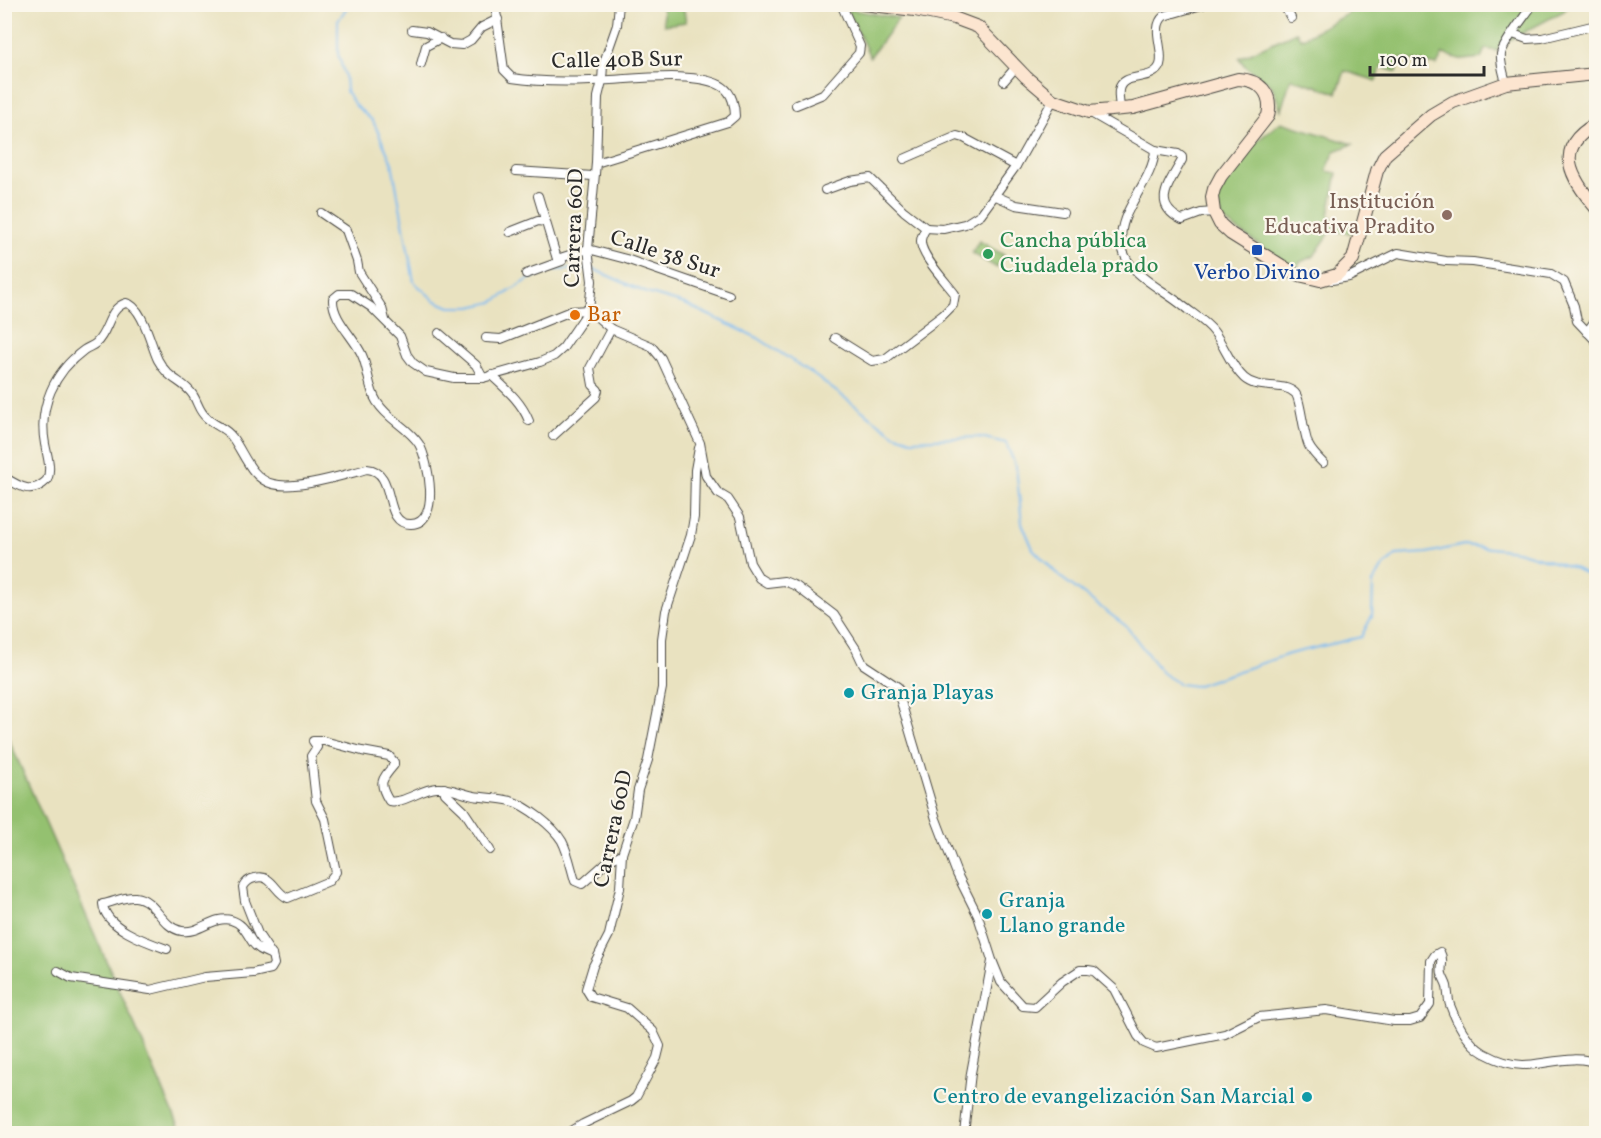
<svg xmlns="http://www.w3.org/2000/svg" width="1601" height="1138" viewBox="0 0 1601 1138" font-family="Vollkorn,serif">
	<style>
		.green { fill: #94c170; stroke: #60764e; stroke-width: 1.5 }
		.lines { fill: none; stroke-linecap: round; stroke-linejoin: round }
		.stream { stroke: #7dbbf1; stroke-width: 2 }
		.minor-casing { stroke: #484641; stroke-width: 10 }
		.secondary-casing { stroke: #484641; stroke-width: 14 }
		.minor { stroke: #fff; stroke-width: 8 }
		.secondary { stroke: #fce5d0; stroke-width: 12 }
		.education-dot { fill: #8d6e63; stroke: #fbf7ec; stroke-width: 2 }
		.transit-dot { fill: #1a4fb4; stroke: #fbf7ec; stroke-width: 2 }
		.leisure-dot { fill: #2e9e5b; stroke: #fbf7ec; stroke-width: 2 }
		.food-dot { fill: #e8710a; stroke: #fbf7ec; stroke-width: 2 }
		.culture-dot { fill: #0f9aa8; stroke: #fbf7ec; stroke-width: 2 }
		.labels { text-anchor: middle; dominant-baseline: central; stroke-width: 4.5; stroke-linejoin: round; paint-order: stroke }
		.street-label { font-size: 22px; fill: #2b2b2b; stroke: #fbf7ec }
		.education-label { font-size: 22px; fill: #785e54; stroke: #fbf7ec; text-anchor: end }
		.leisure-label { font-size: 22px; fill: #27864d; stroke: #fbf7ec; text-anchor: start }
		.transit-label { font-size: 22px; fill: #164399; stroke: #fbf7ec }
		.food-label { font-size: 22px; fill: #c56008; stroke: #fbf7ec; text-anchor: start }
		.culture-label { font-size: 22px; fill: #0d838f; stroke: #fbf7ec; text-anchor: start }
	</style>
	<rect width="100%" height="100%" fill="#fbf7ec"/>
	<filter id="ink" filterUnits="userSpaceOnUse"><feTurbulence type="fractalNoise" baseFrequency=".0167" numOctaves="2"/><feDisplacementMap in="SourceGraphic" scale="12" xChannelSelector="R" yChannelSelector="G"/><feConvolveMatrix kernelMatrix="1 2 1 2 8 2 1 2 1" color-interpolation-filters="sRGB"/></filter>
	<filter id="wash" filterUnits="userSpaceOnUse"><feTurbulence type="fractalNoise" baseFrequency=".008" numOctaves="4" result="noise"/><feDisplacementMap in="SourceGraphic" scale="24" xChannelSelector="R" yChannelSelector="G"/><feGaussianBlur stdDeviation="1.35" result="paint"/><feColorMatrix in="noise" values="0 0 0 0 0 0 0 0 0 0 0 0 0 0 0 0 0 1.4 0 .05"/><feComposite in="paint" operator="in"/></filter>
	<g filter="url(#wash)">
		<rect width="100%" height="100%" fill="#e9e2c0"/>
		<!-- green -->
		<g class="green">
			<polygon points="662,5 683,5 686,22 664,25"/>
			<polygon points="1345,5 1569,5 1564,11 1500,45 1497,51 1485,49 1481,58 1463,60 1443,54 1437,65 1400,58 1397,72 1381,67 1377,81 1345,71 1337,93 1291,78 1281,110 1272,86 1244,65 1239,58 1296,32 1301,39 1349,13"/>
			<polygon points="847,9 899,18 870,57"/>
			<polygon points="1281,122 1353,144 1335,151 1326,171 1337,173 1329,215 1336,223 1359,225 1358,234 1331,231 1314,256 1300,262 1296,270 1223,220 1216,200 1225,175 1248,148"/>
			<polygon points="979,241 1004,255 997,268 972,253"/>
			<polygon points="5,731 182,1133 5,1133"/>
		</g>
		<g class="lines">
			<!-- stream -->
			<g class="stream">
				<polyline points="349,4 338,21 338,54 345,76 346,91 355,105 373,121 392,163 414,282 434,300 450,307 471,307 493,302 531,278 550,270 587,269"/>
				<polyline points="593,269 647,293 685,304 758,338 811,373 894,434 911,440 980,437 1006,443 1016,467 1022,523 1033,549 1059,576 1126,626 1162,673 1180,684 1195,686 1289,654 1361,637 1372,616 1373,583 1382,568 1396,555 1427,553 1464,545 1517,551 1574,568 1596,579"/>
			</g>
		</g>
	</g>
	<g filter="url(#ink)">
		<g class="lines">
			<!-- minor casing -->
			<g class="minor-casing">
				<g id="minor">
					<path d="M 495,4 L 504,70 L 512,78 C 537,82 565,82 590,81 C 623,81 697,69 723,87 C 732,93 735,106 735,116 L 728,122 L 596,163"/>
					<polyline points="935,4 951,16"/>
					<polyline points="1283,4 1291,18"/>
					<polyline points="412,30 427,32 450,44 462,45 471,40 482,27 498,19"/>
					<polyline points="1513,34 1527,39 1542,38 1596,25"/>
					<polyline points="421,64 426,46 441,38"/>
					<polyline points="1004,81 1016,67"/>
					<path d="M 1506,83 C 1504,74 1500,63 1501,54 C 1503,43 1526,15 1533,4"/>
					<polyline points="796,105 823,94 859,53 860,46 841,4"/>
					<path d="M 1120,109 C 1120,104 1118,96 1119,90 C 1122,71 1153,83 1160,65 C 1165,50 1150,28 1164,16 L 1205,4"/>
					<path d="M 1089,112 L 1155,150 L 1178,154 L 1182,157 L 1182,160 C 1170,183 1150,204 1182,220 L 1201,213 L 1214,212"/>
					<path d="M 1155,150 C 1153,184 1115,211 1122,247 C 1128,275 1163,289 1183,306 C 1193,314 1207,322 1214,332 C 1225,347 1230,365 1244,378 C 1258,391 1282,381 1295,393 C 1301,399 1303,434 1309,446 C 1312,452 1318,458 1323,463"/>
					<polyline points="904,159 957,136 964,138 1016,166"/>
					<polyline points="516,171 593,176"/>
					<polyline points="825,190 850,181 870,178 904,211 926,228"/>
					<polyline points="538,196 557,259 588,249 626,259 729,295"/>
					<polyline points="996,196 1016,205 1063,212"/>
					<polyline points="321,213 346,230 357,261 359,272 382,308 385,320"/>
					<polyline points="926,228 943,229 965,224 981,214 1016,166 1053,100"/>
					<polyline points="510,232 538,221 545,222"/>
					<polyline points="526,274 562,261"/>
					<polyline points="1332,280 1349,277 1398,253 1446,261 1473,262 1551,274 1564,282 1574,306 1577,321 1596,341"/>
					<path d="M 589,310 L 611,329 L 651,346 L 661,358 L 700,443 L 706,476 L 718,493 L 728,499 L 740,517 L 750,563 L 759,578 L 767,583 L 784,581 L 796,586 L 834,615 L 856,649 L 863,664 L 898,687 L 899,695 L 936,819 L 957,874 L 978,916 L 992,960 L 1001,982 L 1023,1006 L 1035,1007 L 1062,982 L 1080,970 L 1088,970 L 1094,971 L 1114,989 L 1138,1036 L 1144,1043 L 1156,1048 L 1225,1034 L 1259,1017 L 1326,1010 L 1394,1021 L 1410,1021 L 1420,1018 L 1430,1004 L 1431,961 L 1435,955 L 1440,952 C 1445,961 1440,965 1442,974 C 1443,978 1446,982 1447,986 C 1448,992 1448,999 1450,1005 C 1456,1022 1468,1044 1484,1053 C 1495,1059 1510,1065 1523,1065 C 1543,1065 1579,1053 1596,1064"/>
					<polyline points="1587,332 1596,319"/>
					<polyline points="439,333 476,365 483,378"/>
					<polyline points="486,338 501,339 571,311 589,310"/>
					<path d="M 835,338 L 872,361 L 885,359 L 943,315 L 953,305 L 955,294 C 947,283 920,255 921,241 C 921,236 924,232 926,228"/>
					<path d="M 491,375 C 506,389 521,401 529,421"/>
					<polyline points="553,436 596,397 598,390 593,385 590,368 611,329"/>
					<path d="M 4,477 C 20,487 32,495 47,480 C 52,469 47,455 45,444 C 38,407 54,372 84,350 C 88,347 93,346 96,343 C 109,332 108,308 126,303 C 143,306 151,346 158,360 C 169,381 183,380 193,395 C 198,403 199,412 207,418 C 215,426 226,428 232,437 C 244,453 251,479 273,484 C 297,490 343,475 367,469 C 398,471 381,525 411,524 C 442,523 428,460 419,444 C 408,427 388,420 377,402 C 368,388 369,371 362,355 C 354,337 332,319 333,299 L 339,294 L 351,294 L 371,307 L 400,336 L 407,355 L 413,363 L 426,372 L 454,378 L 483,378 L 540,362 L 554,356 L 563,348 L 589,310 L 592,281 L 588,249 L 596,163 L 598,97 L 602,81 L 603,65 L 617,25 L 619,4"/>
					<polyline points="444,788 445,793 464,811 490,850"/>
					<path d="M 167,949 C 147,942 105,928 103,904 C 114,902 124,896 135,897 C 156,899 161,928 182,931 C 199,934 214,915 231,920 C 244,924 246,933 253,943 C 257,949 265,952 272,955"/>
					<path d="M 58,971 L 71,978 L 150,990 L 205,977 L 253,973 L 271,969 L 274,964 L 272,955 L 258,934 L 245,901 L 243,887 C 246,882 249,879 255,878 C 272,873 275,893 288,898 L 329,881 L 336,872 L 325,819 L 316,801 L 311,756 L 317,747 L 313,741 L 324,741 L 362,751 L 389,756 L 394,762 L 394,765 C 381,780 378,783 389,801 C 404,804 420,789 437,788 C 450,787 462,794 474,796 C 486,798 499,798 511,801 C 527,806 553,826 562,841 C 568,852 571,868 575,881 L 582,884 L 608,861 L 622,854"/>
					<polyline points="567,1134 583,1124 631,1101 636,1097 657,1058 660,1046 653,1031 627,1008 591,997 586,989 593,966 609,935 620,888 622,854 634,818 638,790 648,760 662,688 662,639 666,611 691,535 694,517 695,470 699,448"/>
					<polyline points="964,1134 971,1073 992,961"/>
				</g>
			</g>
			<!-- secondary casing -->
			<g class="secondary-casing">
				<g id="secondary">
					<path d="M 863,4 L 915,10 L 954,18 L 978,27 L 1026,77 L 1053,100 L 1089,112 L 1133,108 L 1238,79 C 1260,80 1273,93 1268,116 L 1221,176 L 1214,189 L 1212,197 L 1214,212 L 1220,224 L 1231,234 L 1295,274 L 1320,280 L 1337,275 L 1353,259 L 1377,171 L 1385,155 L 1431,115 L 1453,102 L 1506,83 L 1596,74"/>
					<path d="M 1596,124 C 1552,148 1571,178 1596,208"/>
				</g>
			</g>
			<!-- minor -->
			<use href="#minor" class="minor"/>
			<!-- secondary -->
			<use href="#secondary" class="secondary"/>
		</g>
	</g>
	<!-- markers -->
	<circle class="education-dot" cx="1447" cy="215" r="6"/>
	<rect class="transit-dot" x="1251" y="244" width="12" height="12" rx="3"/>
	<circle class="leisure-dot" cx="988" cy="254" r="6"/>
	<circle class="food-dot" cx="575" cy="315" r="6"/>
	<g class="culture-dot">
		<circle cx="849" cy="693" r="6"/>
		<circle cx="987" cy="914" r="6"/>
		<circle cx="1307" cy="1097" r="6"/>
	</g>
	<g class="labels">
		<!-- street labels -->
		<g class="street-label">
			<text transform="translate(617 61) rotate(-1)">Calle 40B Sur</text>
			<text transform="translate(575 228) rotate(-88)">Carrera 60D</text>
			<text transform="translate(665 255) rotate(18)">Calle 38 Sur</text>
			<text transform="translate(614 829) rotate(-78)">Carrera 60D</text>
		</g>
		<!-- education labels -->
		<g class="education-label">
			<text x="1435" y="202">Institución<tspan x="1435" dy="25">Educativa Pradito</tspan></text>
		</g>
		<!-- leisure labels -->
		<g class="leisure-label">
			<text x="1000" y="241">Cancha pública<tspan x="1000" dy="25">Ciudadela prado</tspan></text>
		</g>
		<!-- transit labels -->
		<g class="transit-label">
			<text x="1257" y="273">Verbo Divino</text>
		</g>
		<!-- food labels -->
		<g class="food-label">
			<text x="587" y="315">Bar</text>
		</g>
		<!-- culture labels -->
		<g class="culture-label">
			<text x="861" y="693">Granja Playas</text>
			<text x="999" y="901">Granja<tspan x="999" dy="25">Llano grande</tspan></text>
			<text x="1295" y="1097" text-anchor="end">Centro de evangelización San Marcial</text>
		</g>
	</g>
	<!-- margin -->
	<rect width="1601" height="1138" fill="none" stroke="#fbf7ec" stroke-width="24"/>
	<!-- scale -->
	<path d="M1370 66v9h114v-9" fill="none" stroke="#2b2b2b" stroke-width="3"/>
	<text x="1379" y="66" font-size="18" fill="#2b2b2b" stroke="#fbf7ec" stroke-width="4.5" paint-order="stroke">100 m</text>
</svg>
